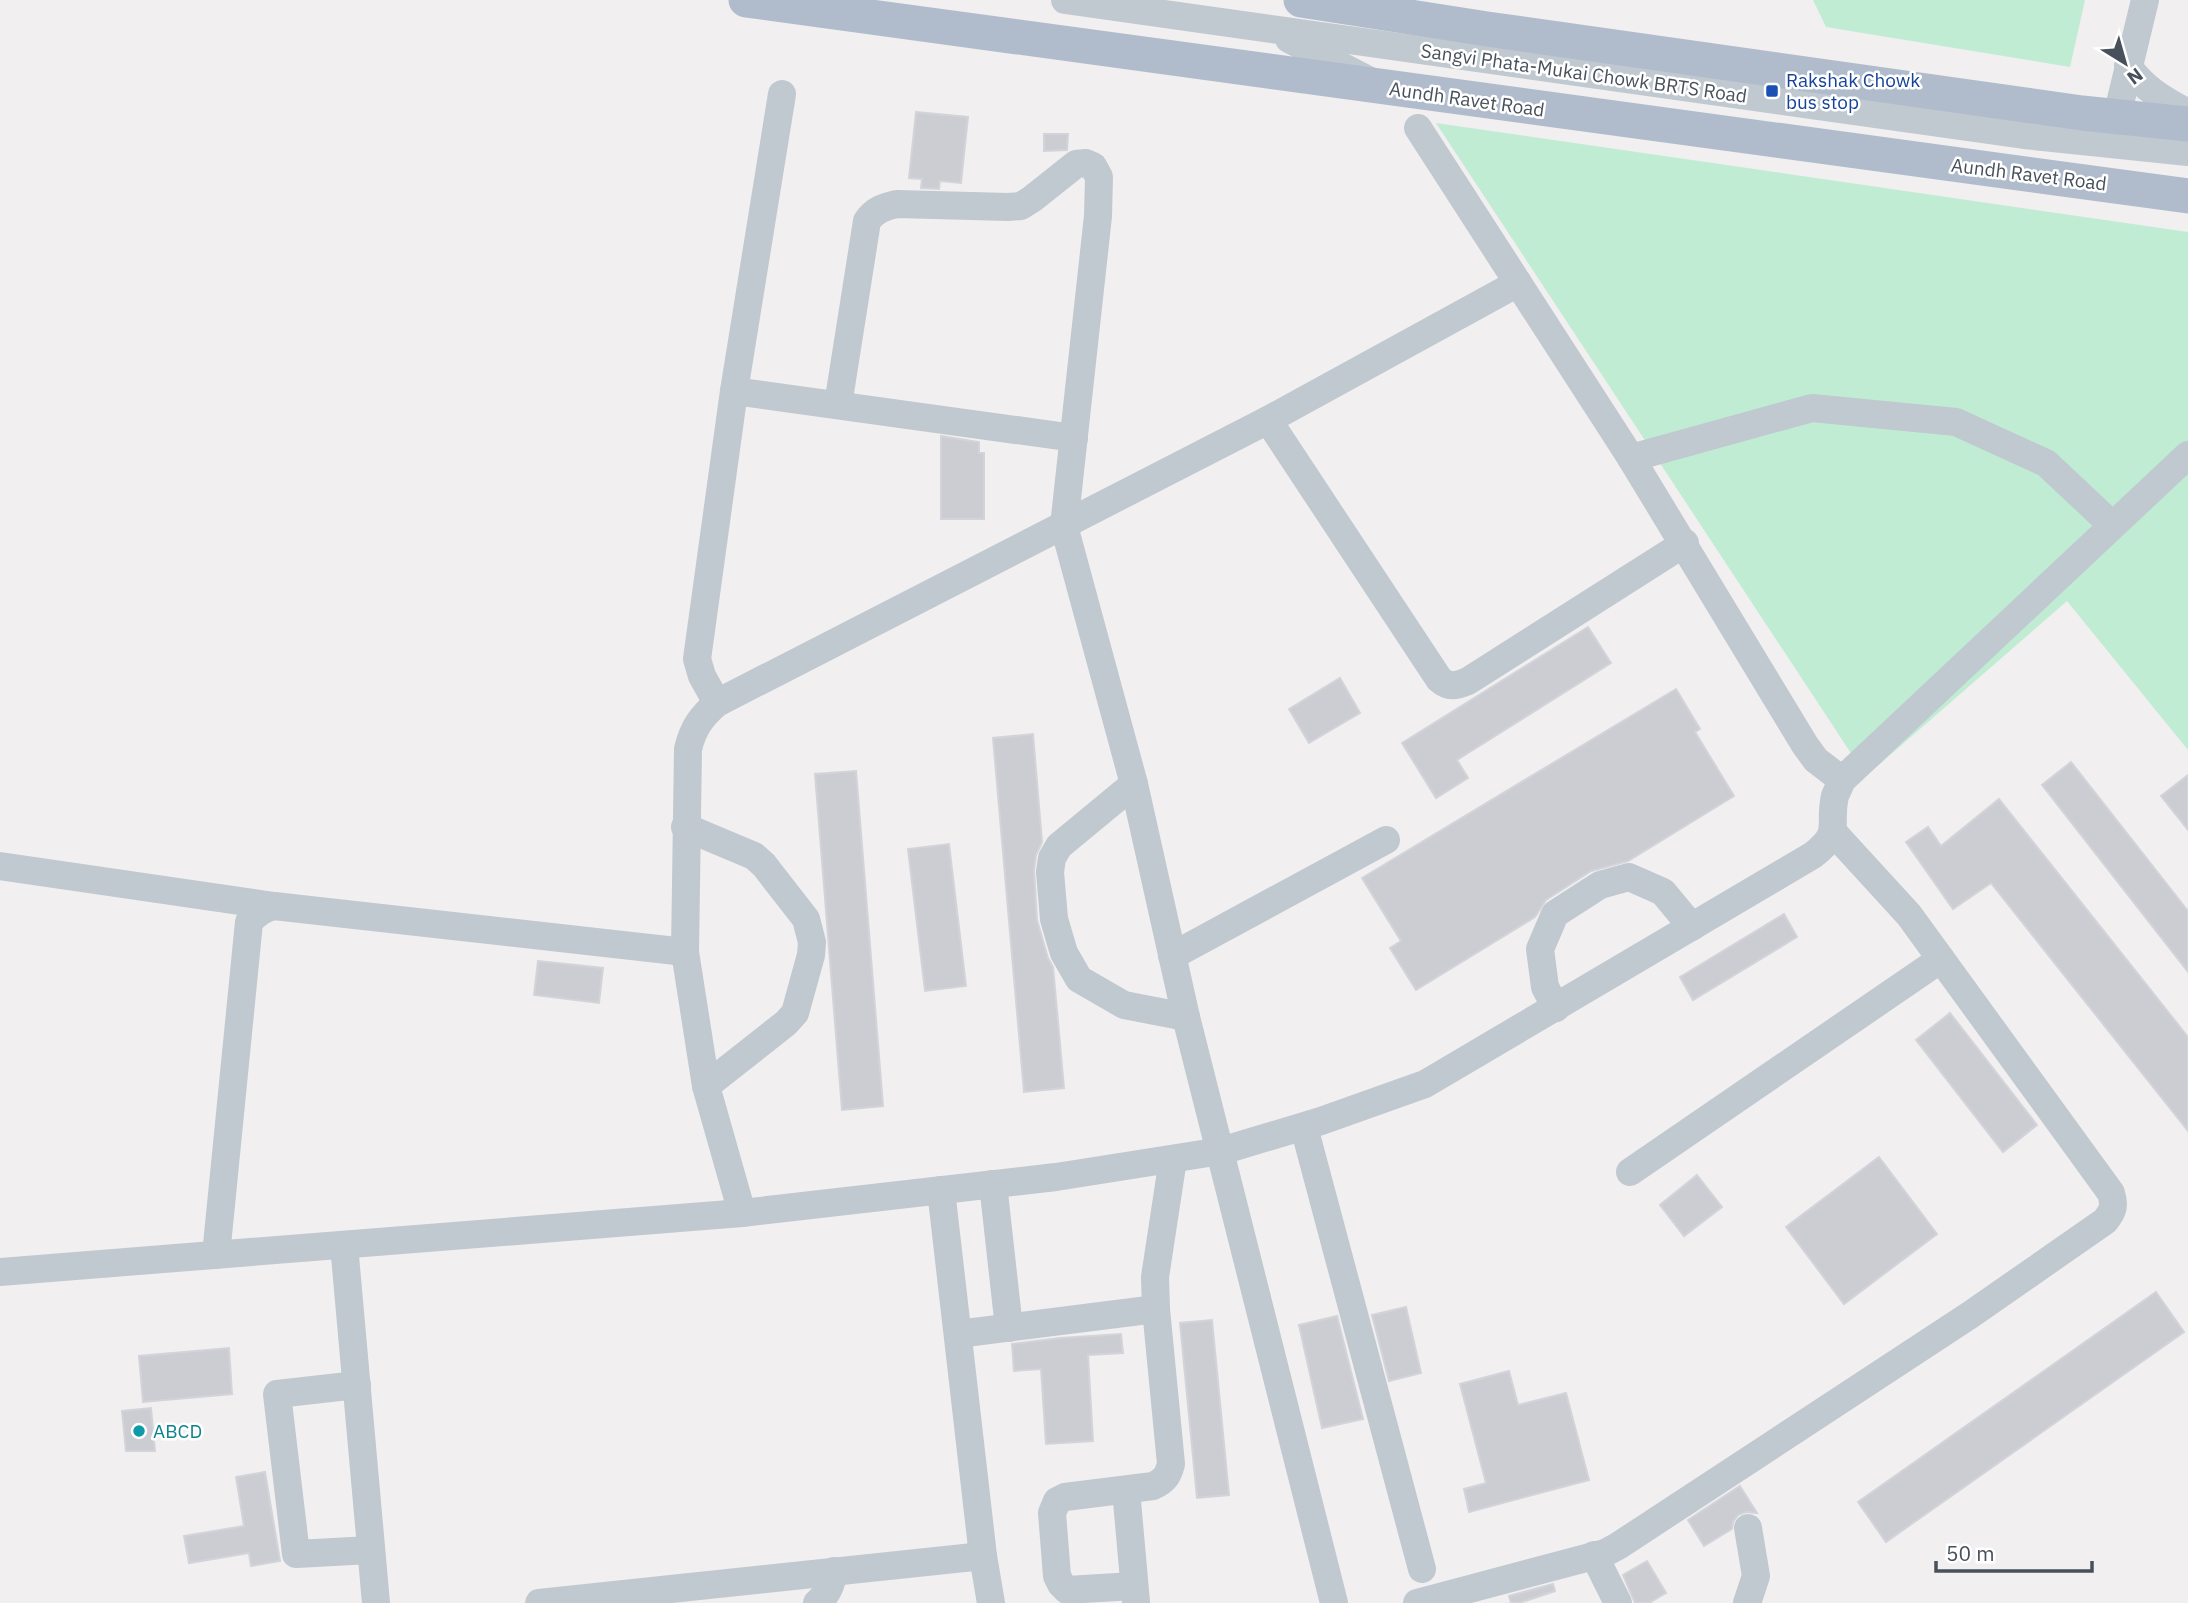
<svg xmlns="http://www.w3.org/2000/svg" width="2188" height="1603" viewBox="0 0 2188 1603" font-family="'IBM Plex Sans',sans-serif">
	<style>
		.green { fill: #c0ecd4 }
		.building { fill: #cccdd3; stroke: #d3d4da; stroke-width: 2 }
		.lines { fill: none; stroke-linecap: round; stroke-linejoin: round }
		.minor { stroke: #c0c8d0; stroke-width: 28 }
		.major { stroke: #b0bccc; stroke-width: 35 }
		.transit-dot { fill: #1a4fb4; stroke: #fff; stroke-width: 2.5 }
		.culture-dot { fill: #0f9aa8; stroke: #fff; stroke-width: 2.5 }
		.labels { text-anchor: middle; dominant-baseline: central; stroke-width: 5; stroke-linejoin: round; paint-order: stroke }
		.street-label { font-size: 19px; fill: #48515b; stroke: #fff }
		.transit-label { font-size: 19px; fill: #164399; stroke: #fff; text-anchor: start }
		.culture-label { font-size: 19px; fill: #0d838f; stroke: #fff; text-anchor: start }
	</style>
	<rect width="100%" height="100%" fill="#f1efef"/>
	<!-- green -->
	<g class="green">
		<polygon points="1813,0 2085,0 2070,67 1826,27"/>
		<polygon points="1436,123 2188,232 2188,750 2067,601 1866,776"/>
	</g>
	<!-- building -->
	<g class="building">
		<polygon points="916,112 968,117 961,183 940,181 939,189 921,188 922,179 909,178"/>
		<polygon points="1044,134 1068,134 1067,150 1044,151"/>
		<polygon points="941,436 979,442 979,453 984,453 984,519 941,519"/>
		<polygon points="1588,627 1611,663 1457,760 1468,778 1436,798 1402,743"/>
		<polygon points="1340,678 1360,713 1309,743 1289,709"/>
		<polygon points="1676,689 1700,729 1695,732 1734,796 1628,861 1591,871 1546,900 1535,917 1416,990 1390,948 1401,941 1362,878"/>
		<polygon points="1033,734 1042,842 1036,855 1034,870 1037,920 1048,958 1053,967 1064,1088 1024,1092 993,738"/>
		<polygon points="2071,762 2188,911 2188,972 2042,785"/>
		<polygon points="856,771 883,1106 842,1110 815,774"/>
		<polygon points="2188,775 2188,830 2161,796"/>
		<polygon points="1999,799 2188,1037 2188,1131 1991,883 1953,909 1906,842 1928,827 1941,846"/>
		<polygon points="949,844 966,986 925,991 908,849"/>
		<polygon points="1784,914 1797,937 1693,1000 1680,977"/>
		<polygon points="538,961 603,968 599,1003 534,995"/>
		<polygon points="1950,1013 2037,1125 2003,1152 1916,1040"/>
		<polygon points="1879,1157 1937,1234 1844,1304 1786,1227"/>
		<polygon points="1697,1175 1722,1207 1684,1236 1660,1205"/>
		<polygon points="2156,1292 2184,1332 1886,1542 1858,1502"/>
		<polygon points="1406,1307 1421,1373 1389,1381 1372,1315"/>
		<polygon points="1337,1316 1363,1419 1322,1428 1299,1325"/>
		<polygon points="1212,1320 1229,1495 1197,1498 1180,1323"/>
		<polygon points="1121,1334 1123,1353 1088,1355 1093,1441 1046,1444 1041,1369 1014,1371 1012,1344 1060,1338"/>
		<polygon points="229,1348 232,1394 143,1402 139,1356"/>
		<polygon points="1509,1371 1518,1405 1566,1393 1589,1480 1469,1512 1464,1489 1486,1483 1460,1384"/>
		<polygon points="151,1408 155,1451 126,1451 122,1411"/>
		<polygon points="265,1472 280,1561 251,1566 249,1553 189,1563 184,1536 244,1526 236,1477"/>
		<polygon points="1740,1486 1757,1513 1746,1512 1738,1515 1733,1522 1732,1529 1704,1546 1688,1520"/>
		<polygon points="1647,1561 1666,1593 1649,1603 1635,1603 1623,1575"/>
		<polygon points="1553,1584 1555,1591 1519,1603 1511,1603 1509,1596"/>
	</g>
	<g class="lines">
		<!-- minor -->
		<g class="minor">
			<polyline points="1065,0 2024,135 2188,152"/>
			<polyline points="1289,39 1368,80"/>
			<path d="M 2128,66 C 2144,89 2164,100 2188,113"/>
			<polyline points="2117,116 2145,0"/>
			<polyline points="1418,128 1631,458"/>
			<polyline points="734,391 1074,438"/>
			<path d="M 838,405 L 867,221 C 875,210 883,207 897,204 L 1008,207 L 1021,206 L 1032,199 L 1076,164 L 1086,163 L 1093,166 L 1099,177 L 1098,216 L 1064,526 L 1134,784 L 1186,1017 L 1334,1603"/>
			<path d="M 1268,420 L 1439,679 C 1449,688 1456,686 1468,681 L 1685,543"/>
			<polyline points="717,703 702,676 697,659 734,391 782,94"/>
			<polyline points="1842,780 1816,760 1805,745 1631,458 1812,408 1956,422 2046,463 2112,525"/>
			<polyline points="1134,784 1059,846 1052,858 1050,872 1054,919 1064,953 1079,979 1124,1005 1186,1017"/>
			<polyline points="685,827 754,856 764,865 806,919 812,942 811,955 795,1013 786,1023 706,1086"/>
			<polyline points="0,866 274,906"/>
			<polyline points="1172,956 1386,840"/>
			<polyline points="1556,1008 1545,987 1540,949 1555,914 1600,885 1629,877 1663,892 1692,927"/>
			<polyline points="1304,1127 1422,1569"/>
			<polyline points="1630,1172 1941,959"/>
			<polyline points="993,1184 1009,1328"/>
			<polyline points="941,1190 983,1556 991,1603"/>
			<path d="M 742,1213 L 706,1086 L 685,952 L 688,749 C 693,728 701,717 717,703 L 1268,420 L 1518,283"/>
			<polyline points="344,1245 376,1603"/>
			<path d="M 216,1255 L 249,922 C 257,913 263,909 274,906 L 685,952"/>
			<path d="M 0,1272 L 742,1213 L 1056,1177 L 1221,1151 L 1321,1121 L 1425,1084 L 1813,855 C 1843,832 1828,826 1835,796 C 1837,791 1840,785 1842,780 L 2188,455"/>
			<polyline points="958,1334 1156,1309"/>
			<polyline points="357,1385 277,1394 296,1554 371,1550"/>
			<polyline points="1126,1490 1136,1602"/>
			<polyline points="1594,1555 1618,1603"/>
			<path d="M 1134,1586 L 1067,1590 L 1061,1584 L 1057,1576 L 1052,1513 L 1057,1501 L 1065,1497 L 1153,1486 C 1164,1481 1168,1476 1171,1464 L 1156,1309 L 1155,1277 L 1173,1159"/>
			<polyline points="539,1603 983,1556"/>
			<path d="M 817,1603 C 828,1594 831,1585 834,1571"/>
			<path d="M 1417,1603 L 1605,1553 L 1618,1546 L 1970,1315 L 2105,1221 C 2113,1211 2115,1206 2111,1193 L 1909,915 L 1833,832"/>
			<polyline points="1747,1603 1756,1576 1748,1528"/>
		</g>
		<!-- major -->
		<g class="major">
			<polyline points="746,0 2188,196"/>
			<polyline points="1301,0 1487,29 2082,113 2188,124"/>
		</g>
	</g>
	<!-- markers -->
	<rect class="transit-dot" x="1765" y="84" width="14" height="14" rx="3.5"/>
	<circle class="culture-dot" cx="139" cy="1431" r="7"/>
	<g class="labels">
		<!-- street labels -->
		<g class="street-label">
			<text transform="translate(1584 73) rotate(8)">Sangvi Phata-Mukai Chowk BRTS Road</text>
			<text transform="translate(1467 99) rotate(8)">Aundh Ravet Road</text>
			<text transform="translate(2029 174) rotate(7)">Aundh Ravet Road</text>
		</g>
		<!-- transit labels -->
		<g class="transit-label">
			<text x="1786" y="80">Rakshak Chowk<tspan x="1786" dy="22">bus stop</tspan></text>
		</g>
		<!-- culture labels -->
		<g class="culture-label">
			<text x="153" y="1431">ABCD</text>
		</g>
	</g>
	<!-- north arrow -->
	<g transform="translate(2125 63) rotate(143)" stroke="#ffffff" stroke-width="5" paint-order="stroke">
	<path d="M0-5L12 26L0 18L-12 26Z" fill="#48515b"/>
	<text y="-10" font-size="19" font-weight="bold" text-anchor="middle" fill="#48515b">N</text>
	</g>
	<!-- scale -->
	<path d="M1936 1561v10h156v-10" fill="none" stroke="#48515b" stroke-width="3.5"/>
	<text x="1946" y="1561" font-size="21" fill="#48515b" stroke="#ffffff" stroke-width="5" paint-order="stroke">50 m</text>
</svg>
